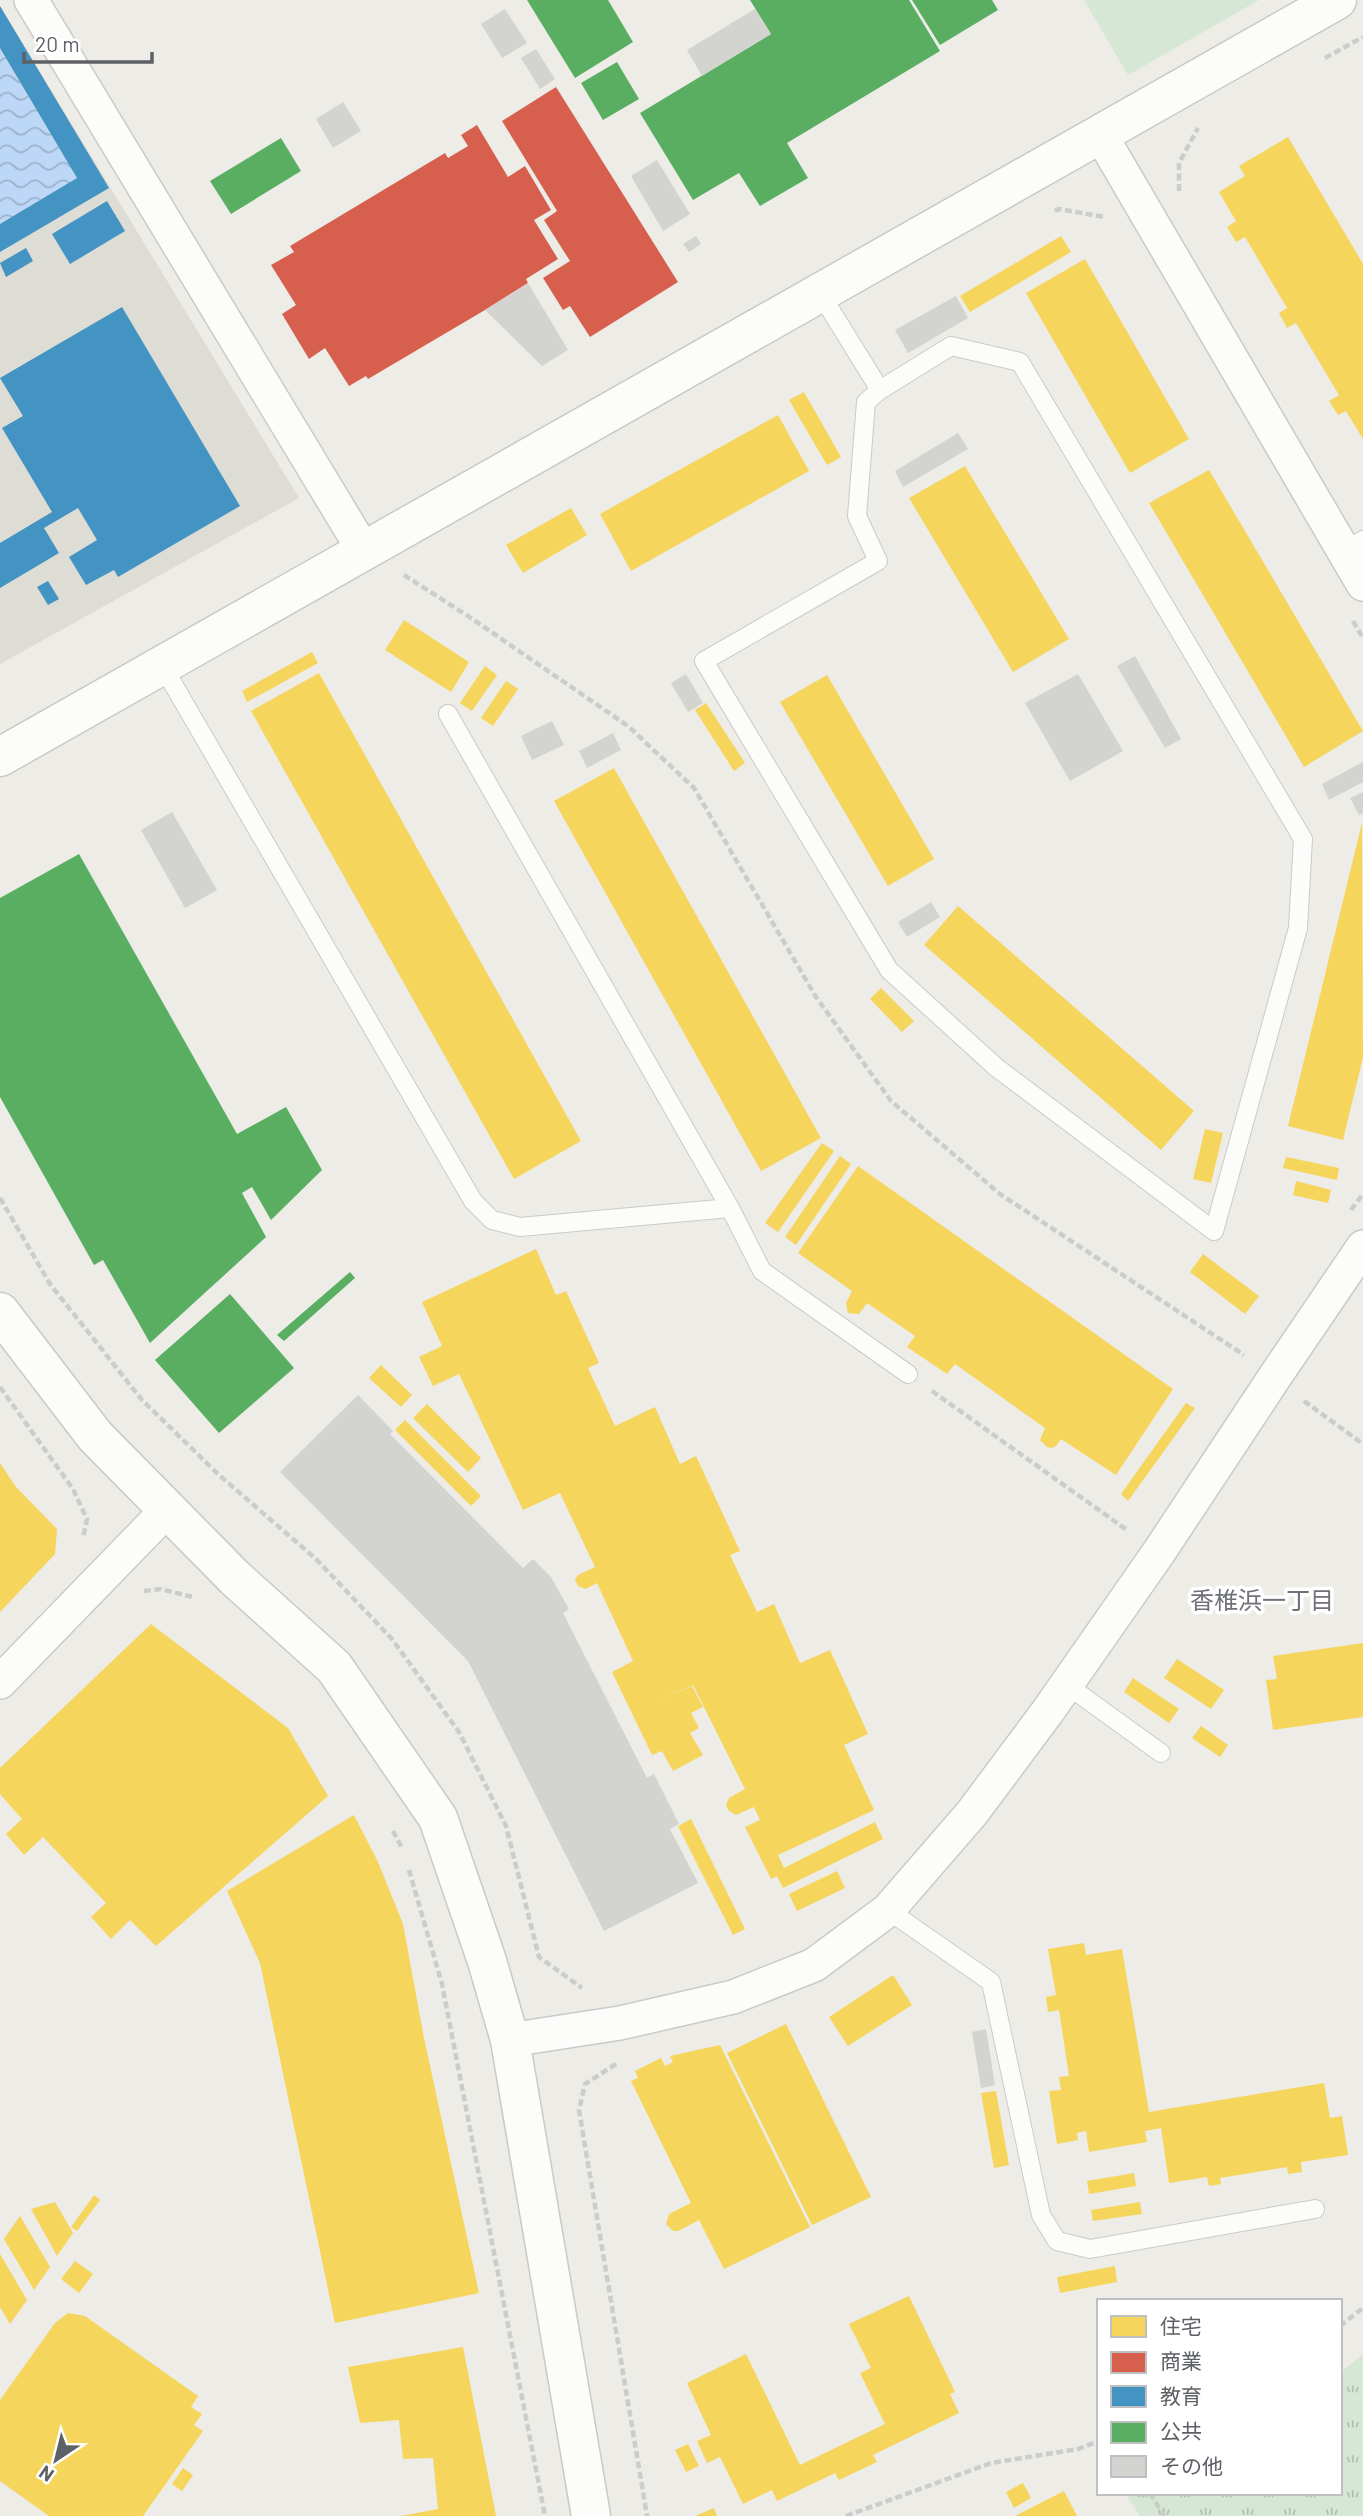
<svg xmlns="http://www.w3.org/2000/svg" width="1363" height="2516" viewBox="0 0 1363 2516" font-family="Barlow,'Noto Sans JP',sans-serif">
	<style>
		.education { fill: #dddcd5 }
		.park { fill: url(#park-tufts) }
		.garden { fill: #d6e8d5 }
		.water { fill: url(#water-waves) }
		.homes { fill: #f6d55c }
		.shops { fill: #d6604d }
		.schools { fill: #4393c3 }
		.public { fill: #5aae61 }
		.building { fill: #d3d3d0 }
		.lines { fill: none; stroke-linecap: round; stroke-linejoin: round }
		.lane-casing { stroke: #cacaca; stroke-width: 20 }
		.street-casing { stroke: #cacaca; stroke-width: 36 }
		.secondary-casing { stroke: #c9c9c7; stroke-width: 41 }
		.path { stroke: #c9cdcb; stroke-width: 4.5; stroke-dasharray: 7 3.5; stroke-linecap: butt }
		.lane { stroke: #fcfcfb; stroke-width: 18 }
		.street { stroke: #fcfcfb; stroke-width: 33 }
		.secondary { stroke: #fcfcfb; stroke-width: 38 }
		.labels { text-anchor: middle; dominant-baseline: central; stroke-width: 7; stroke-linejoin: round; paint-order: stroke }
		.neighbourhood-label { font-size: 24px; fill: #6e7177; stroke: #fff }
	</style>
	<defs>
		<pattern id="park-tufts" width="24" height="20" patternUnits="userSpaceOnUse" patternTransform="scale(1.75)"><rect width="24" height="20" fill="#d6e8d5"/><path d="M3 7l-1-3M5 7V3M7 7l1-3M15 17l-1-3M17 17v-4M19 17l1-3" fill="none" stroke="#b1bfb0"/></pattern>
		<pattern id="water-waves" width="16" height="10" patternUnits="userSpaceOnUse" patternTransform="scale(1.75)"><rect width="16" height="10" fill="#bdd7f6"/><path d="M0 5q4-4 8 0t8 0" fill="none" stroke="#9db2cb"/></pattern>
	</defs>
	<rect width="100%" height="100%" fill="#edece7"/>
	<!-- education -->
	<polygon class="education" points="0,6 299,498 0,664"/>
	<!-- park -->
	<polygon class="park" points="1363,2354 1363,2516 1140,2516 1125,2493 1340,2493 1340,2373"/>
	<!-- garden -->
	<polygon class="garden" points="1084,0 1259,0 1128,75"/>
	<!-- water -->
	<polygon class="water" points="0,48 77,178 0,224"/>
	<!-- homes -->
	<g class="homes">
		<polygon points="1288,137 1363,264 1363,439 1346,411 1338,415 1329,401 1339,395 1296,323 1287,328 1279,313 1287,308 1245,237 1236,242 1227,227 1236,221 1219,192 1245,176 1239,166"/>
		<polygon points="1061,236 1071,252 970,312 960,296"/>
		<polygon points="1085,259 1189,439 1130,473 1026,293"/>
		<polygon points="804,392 841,457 827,465 789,400"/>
		<polygon points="778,415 809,471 631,571 600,514"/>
		<polygon points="965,466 1069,639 1013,672 909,498"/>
		<polygon points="1209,470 1363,731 1304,767 1149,503"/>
		<polygon points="571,508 587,535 523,573 506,545"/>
		<polygon points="404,620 469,662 451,692 385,650"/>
		<polygon points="312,652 318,663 247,702 242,691"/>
		<polygon points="485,666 497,675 472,711 460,703"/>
		<polygon points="319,673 581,1141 514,1179 251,711"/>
		<polygon points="827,675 934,859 888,886 780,702"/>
		<polygon points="506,681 518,689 493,726 481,718"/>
		<polygon points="706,703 745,763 734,771 695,710"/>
		<polygon points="614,768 821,1138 761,1171 554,801"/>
		<polygon points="1362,823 1363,1057 1343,1140 1288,1126"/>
		<polygon points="958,906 1194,1111 1161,1150 924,945"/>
		<polygon points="881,988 914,1021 902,1032 870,999"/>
		<polygon points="1205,1129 1223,1133 1211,1183 1193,1179"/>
		<polygon points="822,1143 834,1151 778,1232 765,1223"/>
		<polygon points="840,1156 851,1164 796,1245 785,1237"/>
		<polygon points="1286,1157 1339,1168 1337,1180 1283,1168"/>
		<polygon points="858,1166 1173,1389 1116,1475 1061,1439 1056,1446 1051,1448 1047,1447 1040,1440 1045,1428 955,1364 947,1374 907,1347 915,1336 867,1303 859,1314 848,1313 846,1303 852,1291 798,1253"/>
		<polygon points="1296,1181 1331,1190 1328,1203 1293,1195"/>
		<polygon points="536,1249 556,1295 566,1291 599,1363 588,1368 615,1426 655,1407 680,1464 696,1456 740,1551 730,1555 757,1612 774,1604 800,1663 830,1650 868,1734 844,1745 874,1810 778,1855 784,1868 875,1822 883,1839 783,1888 777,1876 771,1879 745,1827 760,1820 754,1807 736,1815 729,1811 726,1805 729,1798 745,1789 693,1685 652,1703 692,1686 703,1707 691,1713 699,1728 690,1733 703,1755 673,1771 662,1751 652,1755 612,1672 633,1661 597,1583 586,1589 578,1586 575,1580 578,1575 595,1567 560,1493 523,1510 459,1374 433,1386 419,1357 442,1346 422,1302"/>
		<polygon points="1203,1254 1259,1296 1245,1314 1190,1272"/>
		<polygon points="381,1365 412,1395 401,1407 369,1378"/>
		<polygon points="1186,1403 1195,1408 1128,1501 1121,1494"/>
		<polygon points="427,1404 481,1458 468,1472 413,1418"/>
		<polygon points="405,1420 481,1496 471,1506 395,1430"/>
		<polygon points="0,1463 16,1487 57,1529 55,1554 0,1612"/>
		<polygon points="151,1624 288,1728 328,1796 156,1946 130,1920 111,1939 91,1917 106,1903 43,1837 24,1855 6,1834 22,1819 0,1794 0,1768"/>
		<polygon points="1363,1643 1363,1717 1273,1730 1266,1680 1277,1679 1273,1656"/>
		<polygon points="1177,1659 1224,1690 1211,1709 1164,1678"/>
		<polygon points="1133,1678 1179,1709 1169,1723 1124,1692"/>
		<polygon points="1201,1726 1228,1745 1220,1757 1192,1738"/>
		<polygon points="354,1815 378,1862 403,1924 424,2038 479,2293 335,2323 260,1963 227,1891"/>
		<polygon points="691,1819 745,1929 733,1935 678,1826"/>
		<polygon points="837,1871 845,1888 797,1911 789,1894"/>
		<polygon points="1084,1943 1086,1955 1122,1949 1149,2112 1324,2083 1330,2118 1342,2116 1348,2155 1301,2162 1302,2172 1288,2174 1287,2167 1220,2178 1221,2184 1209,2186 1207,2177 1169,2183 1161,2128 1145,2131 1147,2142 1089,2152 1086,2131 1077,2133 1078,2140 1057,2144 1049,2091 1061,2090 1059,2077 1069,2076 1059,2010 1048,2012 1046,1997 1056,1995 1048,1949"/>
		<polygon points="893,1975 912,2005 848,2046 829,2017"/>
		<polygon points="786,2024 871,2197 812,2225 727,2053"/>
		<polygon points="720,2045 810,2227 724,2269 699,2220 678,2231 673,2231 666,2224 669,2214 691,2203 631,2081 638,2078 635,2071 661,2058 665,2066 673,2062 670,2056"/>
		<polygon points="996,2091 1009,2165 994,2168 981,2093"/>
		<polygon points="1134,2173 1136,2186 1089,2194 1087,2181"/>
		<polygon points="94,2195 100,2200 77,2231 71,2227"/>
		<polygon points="55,2202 73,2233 57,2256 31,2209"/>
		<polygon points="1140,2202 1142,2214 1093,2221 1091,2210"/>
		<polygon points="20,2216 50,2267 34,2290 4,2239"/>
		<polygon points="0,2254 27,2300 10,2324 0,2307"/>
		<polygon points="75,2261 93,2274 79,2293 61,2279"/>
		<polygon points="1115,2266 1117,2282 1060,2293 1057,2277"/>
		<polygon points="909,2296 955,2392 950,2394 959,2413 873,2455 877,2462 839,2480 835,2473 777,2501 772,2490 743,2504 720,2457 707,2463 697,2441 711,2435 687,2383 746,2354 800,2465 885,2424 860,2373 871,2368 849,2324"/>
		<polygon points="68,2313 85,2316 198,2396 191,2407 202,2414 194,2425 203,2431 143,2516 49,2516 0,2481 0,2400 55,2323"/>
		<polygon points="463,2347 496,2516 401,2516 438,2509 433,2458 403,2459 399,2420 360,2423 348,2367"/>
		<polygon points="688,2444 699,2466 686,2472 675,2450"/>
		<polygon points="183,2468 193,2475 182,2491 172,2484"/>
		<polygon points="1023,2483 1031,2498 1014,2508 1006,2492"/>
		<polygon points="1064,2491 1077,2516 1015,2516"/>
		<polygon points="714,2508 717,2516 695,2516"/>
	</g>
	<!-- shops -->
	<g class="shops">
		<polygon points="556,87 678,282 590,337 570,306 563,310 543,278 570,261 544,220 557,211 502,121"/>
		<polygon points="477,125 508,177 525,166 551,210 534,220 558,259 526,279 528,283 485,310 368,379 366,376 349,386 325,348 309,359 282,314 296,305 271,265 294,252 290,246 445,153 448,158 468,146 461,135"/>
	</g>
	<!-- schools -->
	<g class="schools">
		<polygon points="0,6 109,188 0,252 0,224 77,178 0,48"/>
		<polygon points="107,201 125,231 70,264 52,234"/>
		<polygon points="26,248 33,261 6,277 0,263"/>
		<polygon points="122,307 240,506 118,577 114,570 86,585 69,557 97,540 78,508 44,528 59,553 0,588 0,543 52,512 2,428 23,416 0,378"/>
		<polygon points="48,581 59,599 48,605 37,587"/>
	</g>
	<!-- public -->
	<g class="public">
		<polygon points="527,0 608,0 633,42 575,78"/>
		<polygon points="750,0 909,0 940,51 787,143 808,178 760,206 739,173 693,200 640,113 771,34"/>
		<polygon points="912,0 992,0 998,10 940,45"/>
		<polygon points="617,62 639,99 603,120 581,83"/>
		<polygon points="281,138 301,171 231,214 210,181"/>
		<polygon points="79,854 237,1134 286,1107 322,1170 271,1220 252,1187 242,1193 266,1237 150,1343 103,1260 94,1265 0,1097 0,898"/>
		<polygon points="350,1272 355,1278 284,1341 277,1335"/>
		<polygon points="230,1294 294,1368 219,1433 155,1360"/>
	</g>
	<!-- building -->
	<g class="building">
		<polygon points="505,9 527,43 502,58 481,24"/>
		<polygon points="755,9 771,34 702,76 687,50"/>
		<polygon points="536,49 555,79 540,89 521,58"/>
		<polygon points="343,102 361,131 333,148 316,119"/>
		<polygon points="657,160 690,214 663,231 631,176"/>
		<polygon points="696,236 701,244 689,252 683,244"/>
		<polygon points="528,283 568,350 542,366 485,310"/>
		<polygon points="956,296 968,318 908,353 895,330"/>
		<polygon points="958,433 968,449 903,487 895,471"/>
		<polygon points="1135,656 1181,739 1165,748 1117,666"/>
		<polygon points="686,674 703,703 688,712 671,683"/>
		<polygon points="1078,674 1123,751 1070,781 1025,703"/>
		<polygon points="552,721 564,745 532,760 521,736"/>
		<polygon points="613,733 621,750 587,768 579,751"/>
		<polygon points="1363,762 1363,782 1329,800 1322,784"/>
		<polygon points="1363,792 1363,813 1359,815 1350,798"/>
		<polygon points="172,812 217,890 185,908 141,830"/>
		<polygon points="931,902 940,917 907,937 898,922"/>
		<polygon points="358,1395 393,1431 390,1434 523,1568 533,1559 551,1577 569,1609 563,1613 647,1778 654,1774 679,1824 670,1829 698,1883 604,1931 468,1661 280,1472"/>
		<polygon points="986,2029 995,2085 981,2088 972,2032"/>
	</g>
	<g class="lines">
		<!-- lane casing -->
		<g class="lane-casing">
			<g id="lane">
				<polyline points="820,293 880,390"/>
				<polygon points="951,346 1020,362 1303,839 1298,928 1214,1231 997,1068 889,970 704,661 878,561 857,516 866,402 880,390"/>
				<polyline points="1344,551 1363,540"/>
				<polyline points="162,665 473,1201 492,1220 520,1227 730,1208"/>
				<polyline points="448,714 730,1208 762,1271 908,1374"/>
				<polyline points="1067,1685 1161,1753"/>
				<polyline points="888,1910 991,1982 1041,2215 1057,2241 1090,2249 1315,2209"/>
			</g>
		</g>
		<!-- street casing -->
		<g class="street-casing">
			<g id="street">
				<polyline points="31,0 364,551"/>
				<polyline points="1100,134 1363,584"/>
				<polyline points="0,1682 167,1510"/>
				<polyline points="510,2040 620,2023 733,1997 814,1965 888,1910 972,1813 1048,1711 1159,1552 1274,1378 1363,1247"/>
			</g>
		</g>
		<!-- secondary casing -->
		<g class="secondary-casing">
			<g id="secondary">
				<polyline points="0,757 1337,0"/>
				<polyline points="0,1312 95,1436 235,1578 334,1667 438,1818 487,1961 510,2040 591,2516"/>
			</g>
		</g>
		<!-- path -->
		<g class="path">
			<polyline points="1325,58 1363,37"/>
			<polyline points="1179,191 1179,163 1198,128"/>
			<polyline points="1055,211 1059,209 1104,217"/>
			<polyline points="404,575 468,616 628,726 694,788 816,997 891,1101 1000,1194 1244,1355"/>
			<polyline points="1353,621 1363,638"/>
			<polyline points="0,1198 50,1284 142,1400 219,1475 316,1559 392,1639 459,1732 506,1826 539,1957 582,1988"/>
			<polyline points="1351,1210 1363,1194"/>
			<polyline points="0,1387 73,1489 87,1519 83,1538"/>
			<polyline points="932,1391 1127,1530"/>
			<polyline points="1304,1401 1363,1444"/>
			<polyline points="144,1591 160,1589 193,1597"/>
			<polyline points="393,1831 402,1848"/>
			<polyline points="409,1870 442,1984 545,2516"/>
			<polyline points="616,2064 585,2084 579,2110 647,2516"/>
			<polyline points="1340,2326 1363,2308"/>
			<polyline points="1150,2493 1164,2516"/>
			<polyline points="846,2516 991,2463 1078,2449 1099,2441"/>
		</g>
		<!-- lane -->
		<use href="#lane" class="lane"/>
		<!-- street -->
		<use href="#street" class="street"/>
		<!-- secondary -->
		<use href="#secondary" class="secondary"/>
	</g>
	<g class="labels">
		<!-- neighbourhood labels -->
		<g class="neighbourhood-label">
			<text x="1262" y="1599">香椎浜一丁目</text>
		</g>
	</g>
	<!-- legend -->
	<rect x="1097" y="2299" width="245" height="196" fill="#ffffff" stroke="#bebfc1" stroke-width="2"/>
	<rect x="1111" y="2316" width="35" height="21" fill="#f6d55c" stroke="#bebfc1" stroke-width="2"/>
	<text x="1160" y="2334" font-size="21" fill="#5d6065">住宅</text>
	<rect x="1111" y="2352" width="35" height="21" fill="#d6604d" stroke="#bebfc1" stroke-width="2"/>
	<text x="1160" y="2369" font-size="21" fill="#5d6065">商業</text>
	<rect x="1111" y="2386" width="35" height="21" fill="#4393c3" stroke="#bebfc1" stroke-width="2"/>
	<text x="1160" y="2404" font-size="21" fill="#5d6065">教育</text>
	<rect x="1111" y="2422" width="35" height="21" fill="#5aae61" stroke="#bebfc1" stroke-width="2"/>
	<text x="1160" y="2439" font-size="21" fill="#5d6065">公共</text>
	<rect x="1111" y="2456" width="35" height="21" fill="#d3d3d0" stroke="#bebfc1" stroke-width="2"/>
	<text x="1160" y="2474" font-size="21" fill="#5d6065">その他</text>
	<!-- north arrow -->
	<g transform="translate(56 2460) rotate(215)" stroke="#ffffff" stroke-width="5" paint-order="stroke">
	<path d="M0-5L12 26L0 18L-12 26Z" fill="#5d6065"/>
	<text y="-10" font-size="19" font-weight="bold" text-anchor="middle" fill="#5d6065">N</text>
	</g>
	<!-- scale -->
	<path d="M24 52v10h128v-10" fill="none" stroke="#5d6065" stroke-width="3.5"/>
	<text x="35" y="52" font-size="21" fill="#5d6065" stroke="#ffffff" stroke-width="5" paint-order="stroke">20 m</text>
</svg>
